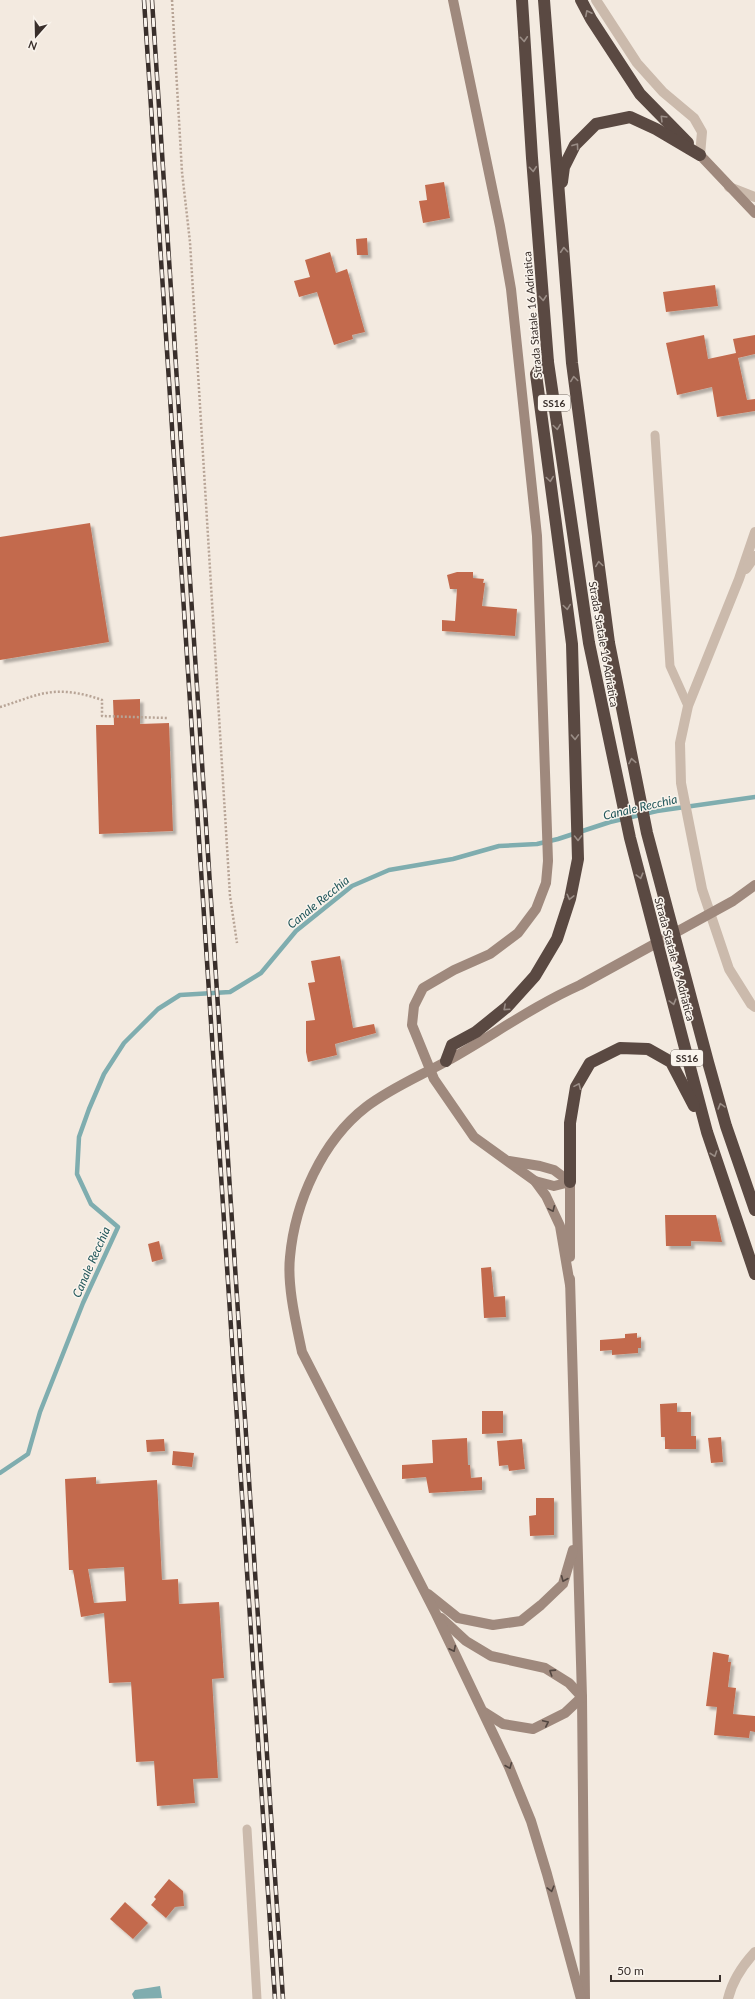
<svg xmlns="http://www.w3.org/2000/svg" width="755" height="1999" viewBox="0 0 755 1999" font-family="Lato,sans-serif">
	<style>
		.water { fill: #7fadaf }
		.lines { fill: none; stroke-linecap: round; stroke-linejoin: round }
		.stream { stroke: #7fadaf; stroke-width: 4.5 }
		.building { fill: #c36b4e; fill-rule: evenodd; filter: url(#shadow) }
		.path { stroke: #b7a496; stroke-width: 2.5; stroke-dasharray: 2 2; stroke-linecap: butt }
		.lane { stroke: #cbbaac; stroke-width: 9 }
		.street { stroke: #cbbaac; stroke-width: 10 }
		.secondary { stroke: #9f897d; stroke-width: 10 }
		.highway { stroke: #5a4942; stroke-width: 12 }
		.rail-casing { stroke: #392f2b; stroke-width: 4.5 }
		.rail { stroke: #faf4ed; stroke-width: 3; stroke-dasharray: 9; stroke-linecap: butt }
		.oneway { stroke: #9a8d86 }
		.oneway2 { stroke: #524640 }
		.labels { text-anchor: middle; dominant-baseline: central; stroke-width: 3; stroke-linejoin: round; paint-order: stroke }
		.shield { fill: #faf4ed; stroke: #736a65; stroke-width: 1 }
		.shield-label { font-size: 10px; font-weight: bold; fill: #392f2b }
		.street-label { font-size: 11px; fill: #392f2b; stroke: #faf4ed }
		.water-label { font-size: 12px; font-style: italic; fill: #21565a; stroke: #faf4ed }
	</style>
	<defs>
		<filter id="shadow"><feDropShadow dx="3.5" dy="3.5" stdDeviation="1" flood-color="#0004"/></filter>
	</defs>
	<rect width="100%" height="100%" fill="#f3eae0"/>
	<!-- water -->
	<polygon class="water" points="160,1986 162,1998 134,1999 132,1994 135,1990"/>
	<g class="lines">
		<!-- stream -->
		<polyline class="stream" points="0,1473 28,1454 40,1412 83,1303 118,1227 91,1204 77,1174 79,1137 89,1109 104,1074 124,1043 158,1009 180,995 230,992 261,973 296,931 352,886 389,870 453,859 499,846 537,844 558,839 610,822 657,811 755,797"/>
	</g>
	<!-- building -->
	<g class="building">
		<polygon points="444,182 450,218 423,223 419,201 427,200 425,185"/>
		<polygon points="367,238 368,255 357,255 356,239"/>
		<polygon points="330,252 336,273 347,269 365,332 352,335 353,339 334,345 317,292 299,297 294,281 310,277 305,260"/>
		<polygon points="715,285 718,306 666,312 663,292"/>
		<polygon points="704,335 708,359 736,353 733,339 755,335 755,354 738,358 747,400 755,399 755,411 717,417 712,387 677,395 666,343"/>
		<polygon points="90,523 109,642 0,660 0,537"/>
		<polygon points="457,572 473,572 473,578 484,579 483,583 485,583 482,606 517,609 515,636 442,631 442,620 455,621 457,589 450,589 447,575"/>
		<polygon points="140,699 140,724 169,723 173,831 99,834 96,725 114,725 113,700"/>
		<polygon points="340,956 353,1028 374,1024 376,1033 335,1044 337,1055 308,1062 306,1052 306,1021 315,1020 308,983 315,982 311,961"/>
		<polygon points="665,1215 716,1215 722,1242 691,1241 691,1246 666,1246"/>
		<polygon points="159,1241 163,1259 152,1262 148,1244"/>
		<polygon points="491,1267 494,1297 505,1296 506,1317 484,1318 481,1268"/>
		<polygon points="637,1333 637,1338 641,1337 641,1348 638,1348 638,1353 612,1355 612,1350 600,1351 600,1340 625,1338 625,1334"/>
		<polygon points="677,1403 677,1412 691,1412 691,1436 696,1436 696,1449 665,1449 665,1437 661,1437 660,1404"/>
		<polygon points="482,1411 503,1411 503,1433 482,1434"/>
		<polygon points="721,1437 723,1462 711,1463 708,1438"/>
		<polygon points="467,1438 468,1465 470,1465 471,1478 482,1477 482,1490 429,1493 426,1477 402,1479 402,1465 433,1463 432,1440"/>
		<polygon points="164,1439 165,1451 147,1452 146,1440"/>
		<polygon points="522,1439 525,1469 509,1471 508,1465 499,1466 497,1441"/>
		<polygon points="173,1451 194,1453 192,1467 172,1465"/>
		<path d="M 96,1477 L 96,1484 L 157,1480 L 162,1580 L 178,1579 L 179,1604 L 219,1602 L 224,1678 L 212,1679 L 218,1778 L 193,1779 L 195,1803 L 157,1806 L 154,1761 L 136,1762 L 131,1682 L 109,1683 L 104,1613 L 81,1617 L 73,1570 L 69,1570 L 65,1479 ZM 124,1567 L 126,1601 L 94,1603 L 88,1569 Z"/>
		<polygon points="536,1498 554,1498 554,1535 530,1536 529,1516 536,1515"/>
		<polygon points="713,1652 729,1655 728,1662 731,1662 728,1687 736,1688 733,1714 755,1716 755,1732 750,1731 749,1738 714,1735 717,1707 706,1706"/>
		<polygon points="169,1879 183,1891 184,1906 175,1907 166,1918 151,1905 156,1899 154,1897"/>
		<polygon points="125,1902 148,1923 133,1939 110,1919"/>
	</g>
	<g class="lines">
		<!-- path -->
		<g class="path">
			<polyline points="172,0 182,172 190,242 230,896 237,943"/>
			<path d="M 0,707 C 14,703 28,697 41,694 C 61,689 83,693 102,700 L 102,716 L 167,718"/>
		</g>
		<!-- lane -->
		<g class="lane">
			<polyline points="655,435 670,666 688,706"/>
			<polyline points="247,1829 257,1999"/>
		</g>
		<!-- street -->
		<g class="street">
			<polyline points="596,0 637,63 663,92 694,118 702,132 700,155"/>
			<polyline points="729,187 755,197"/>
			<polyline points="755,532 739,579 688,706 680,743 681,783 702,889 729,969 751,1004 755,1007"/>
			<polyline points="746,569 755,556"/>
			<path d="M 728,1999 C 732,1982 743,1965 755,1952"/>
		</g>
		<!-- secondary -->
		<g class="secondary">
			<polyline points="453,0 500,226 511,289 537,536 548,861 546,883 536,909 518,933 490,954 454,970 423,988 414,1006 412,1025 434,1079 474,1137 535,1181 546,1196 560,1226 570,1285"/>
			<polyline points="700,155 755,213"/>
			<polyline points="509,1161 540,1166 554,1170 570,1182"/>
			<polyline points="535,1181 554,1186 570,1182"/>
			<polyline points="570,1257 570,1182"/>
			<polyline points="570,1279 582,1697 585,1999"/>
			<polyline points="428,1594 458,1618 493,1625 521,1621 541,1605 563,1584 573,1550"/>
			<polyline points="441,1618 466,1641 491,1656 545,1668 569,1683 582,1697 565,1713 533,1729 503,1724 484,1712"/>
			<path d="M 581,1999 L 547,1874 L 531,1821 L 509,1767 L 436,1614 L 302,1352 C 296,1323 287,1286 290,1257 C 295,1202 322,1141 366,1107 C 391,1088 420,1076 447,1061 C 492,1036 533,1006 580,985 L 733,901 L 755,885"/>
		</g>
		<!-- highway -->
		<g class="highway">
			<polyline points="522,0 532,158 548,362 589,643 630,838 665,972 707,1132 755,1274"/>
			<polyline points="544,0 572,363 609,643 647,833 708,1062 726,1126 755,1210"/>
			<polyline points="581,0 591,19 640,94 688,143"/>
			<polyline points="562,182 564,167 575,145 596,124 630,117 656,129 700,155"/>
			<polyline points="446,1061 452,1045 476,1032 507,1007 535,976 557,939 570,899 578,859 572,644 536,374 538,371 548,362"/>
			<polyline points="570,1182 570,1123 576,1087 590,1063 620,1048 648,1049 671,1062 694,1106"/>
		</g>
		<!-- rail casing -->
		<g class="rail-casing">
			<g id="rail">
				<polyline points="144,0 275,1999"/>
				<polyline points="152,0 283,1999"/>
			</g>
		</g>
		<!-- rail -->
		<use href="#rail" class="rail"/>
	</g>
	<!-- one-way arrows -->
	<defs><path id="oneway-chevron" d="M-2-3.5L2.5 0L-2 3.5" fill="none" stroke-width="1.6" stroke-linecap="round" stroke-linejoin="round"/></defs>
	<g class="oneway">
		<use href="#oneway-chevron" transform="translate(588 13) rotate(-117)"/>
		<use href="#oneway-chevron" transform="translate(524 39) rotate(86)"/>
		<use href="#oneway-chevron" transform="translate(663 118) rotate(-135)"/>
		<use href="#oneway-chevron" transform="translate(576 146) rotate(-54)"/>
		<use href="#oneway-chevron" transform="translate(533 169) rotate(85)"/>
		<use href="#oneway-chevron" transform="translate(564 250) rotate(-94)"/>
		<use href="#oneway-chevron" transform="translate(543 298) rotate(85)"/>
		<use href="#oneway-chevron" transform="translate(574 379) rotate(-98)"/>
		<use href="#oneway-chevron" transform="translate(557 427) rotate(82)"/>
		<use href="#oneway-chevron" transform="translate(550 479) rotate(82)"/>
		<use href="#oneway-chevron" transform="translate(599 564) rotate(-98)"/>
		<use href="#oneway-chevron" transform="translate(567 607) rotate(82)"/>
		<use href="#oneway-chevron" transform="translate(575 737) rotate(88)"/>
		<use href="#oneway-chevron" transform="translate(632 761) rotate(-101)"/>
		<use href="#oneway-chevron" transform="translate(578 838) rotate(89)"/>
		<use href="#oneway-chevron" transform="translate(640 876) rotate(75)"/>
		<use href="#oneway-chevron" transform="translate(570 897) rotate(104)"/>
		<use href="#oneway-chevron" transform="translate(673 1002) rotate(75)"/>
		<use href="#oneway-chevron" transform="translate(506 1008) rotate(138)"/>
		<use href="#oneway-chevron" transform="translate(578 1086) rotate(-66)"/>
		<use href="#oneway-chevron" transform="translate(721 1106) rotate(-106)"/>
		<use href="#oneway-chevron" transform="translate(714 1154) rotate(71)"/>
	</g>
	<g class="oneway2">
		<use href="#oneway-chevron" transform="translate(552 1209) rotate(66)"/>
		<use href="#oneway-chevron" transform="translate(564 1579) rotate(113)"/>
		<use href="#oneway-chevron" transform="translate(453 1649) rotate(64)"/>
		<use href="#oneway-chevron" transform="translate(552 1672) rotate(-147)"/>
		<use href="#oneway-chevron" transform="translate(546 1723) rotate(-25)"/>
		<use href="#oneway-chevron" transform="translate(509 1766) rotate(67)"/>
		<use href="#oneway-chevron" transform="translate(551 1889) rotate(75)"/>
	</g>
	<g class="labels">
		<!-- shield labels -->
		<g class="shield">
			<rect x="538" y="395" width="32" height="16" rx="3"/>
			<rect x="671" y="1050" width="32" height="16" rx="3"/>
		</g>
		<g class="shield-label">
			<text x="554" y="403">SS16</text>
			<text x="687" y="1058">SS16</text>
		</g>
		<!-- street labels -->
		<g class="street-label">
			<text transform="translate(532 315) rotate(-95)">Strada Statale 16 Adriatica</text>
			<text transform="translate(604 644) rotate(80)">Strada Statale 16 Adriatica</text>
			<text transform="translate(675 959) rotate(75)">Strada Statale 16 Adriatica</text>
		</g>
		<!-- water labels -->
		<g class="water-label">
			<text transform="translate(640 807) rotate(-13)">Canale Recchia</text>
			<text transform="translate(318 902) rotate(-39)">Canale Recchia</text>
			<text transform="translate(91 1262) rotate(-66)">Canale Recchia</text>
		</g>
	</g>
	<!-- north arrow -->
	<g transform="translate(36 36) rotate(200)" stroke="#faf4ed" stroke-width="3" paint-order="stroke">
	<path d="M0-3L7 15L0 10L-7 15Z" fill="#392f2b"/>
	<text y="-6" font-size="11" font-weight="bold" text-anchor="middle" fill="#392f2b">N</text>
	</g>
	<!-- scale -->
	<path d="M611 1975v6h109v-6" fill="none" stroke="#392f2b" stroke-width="2"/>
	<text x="617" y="1975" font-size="12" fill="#392f2b" stroke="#faf4ed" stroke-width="3" paint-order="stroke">50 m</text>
</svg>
